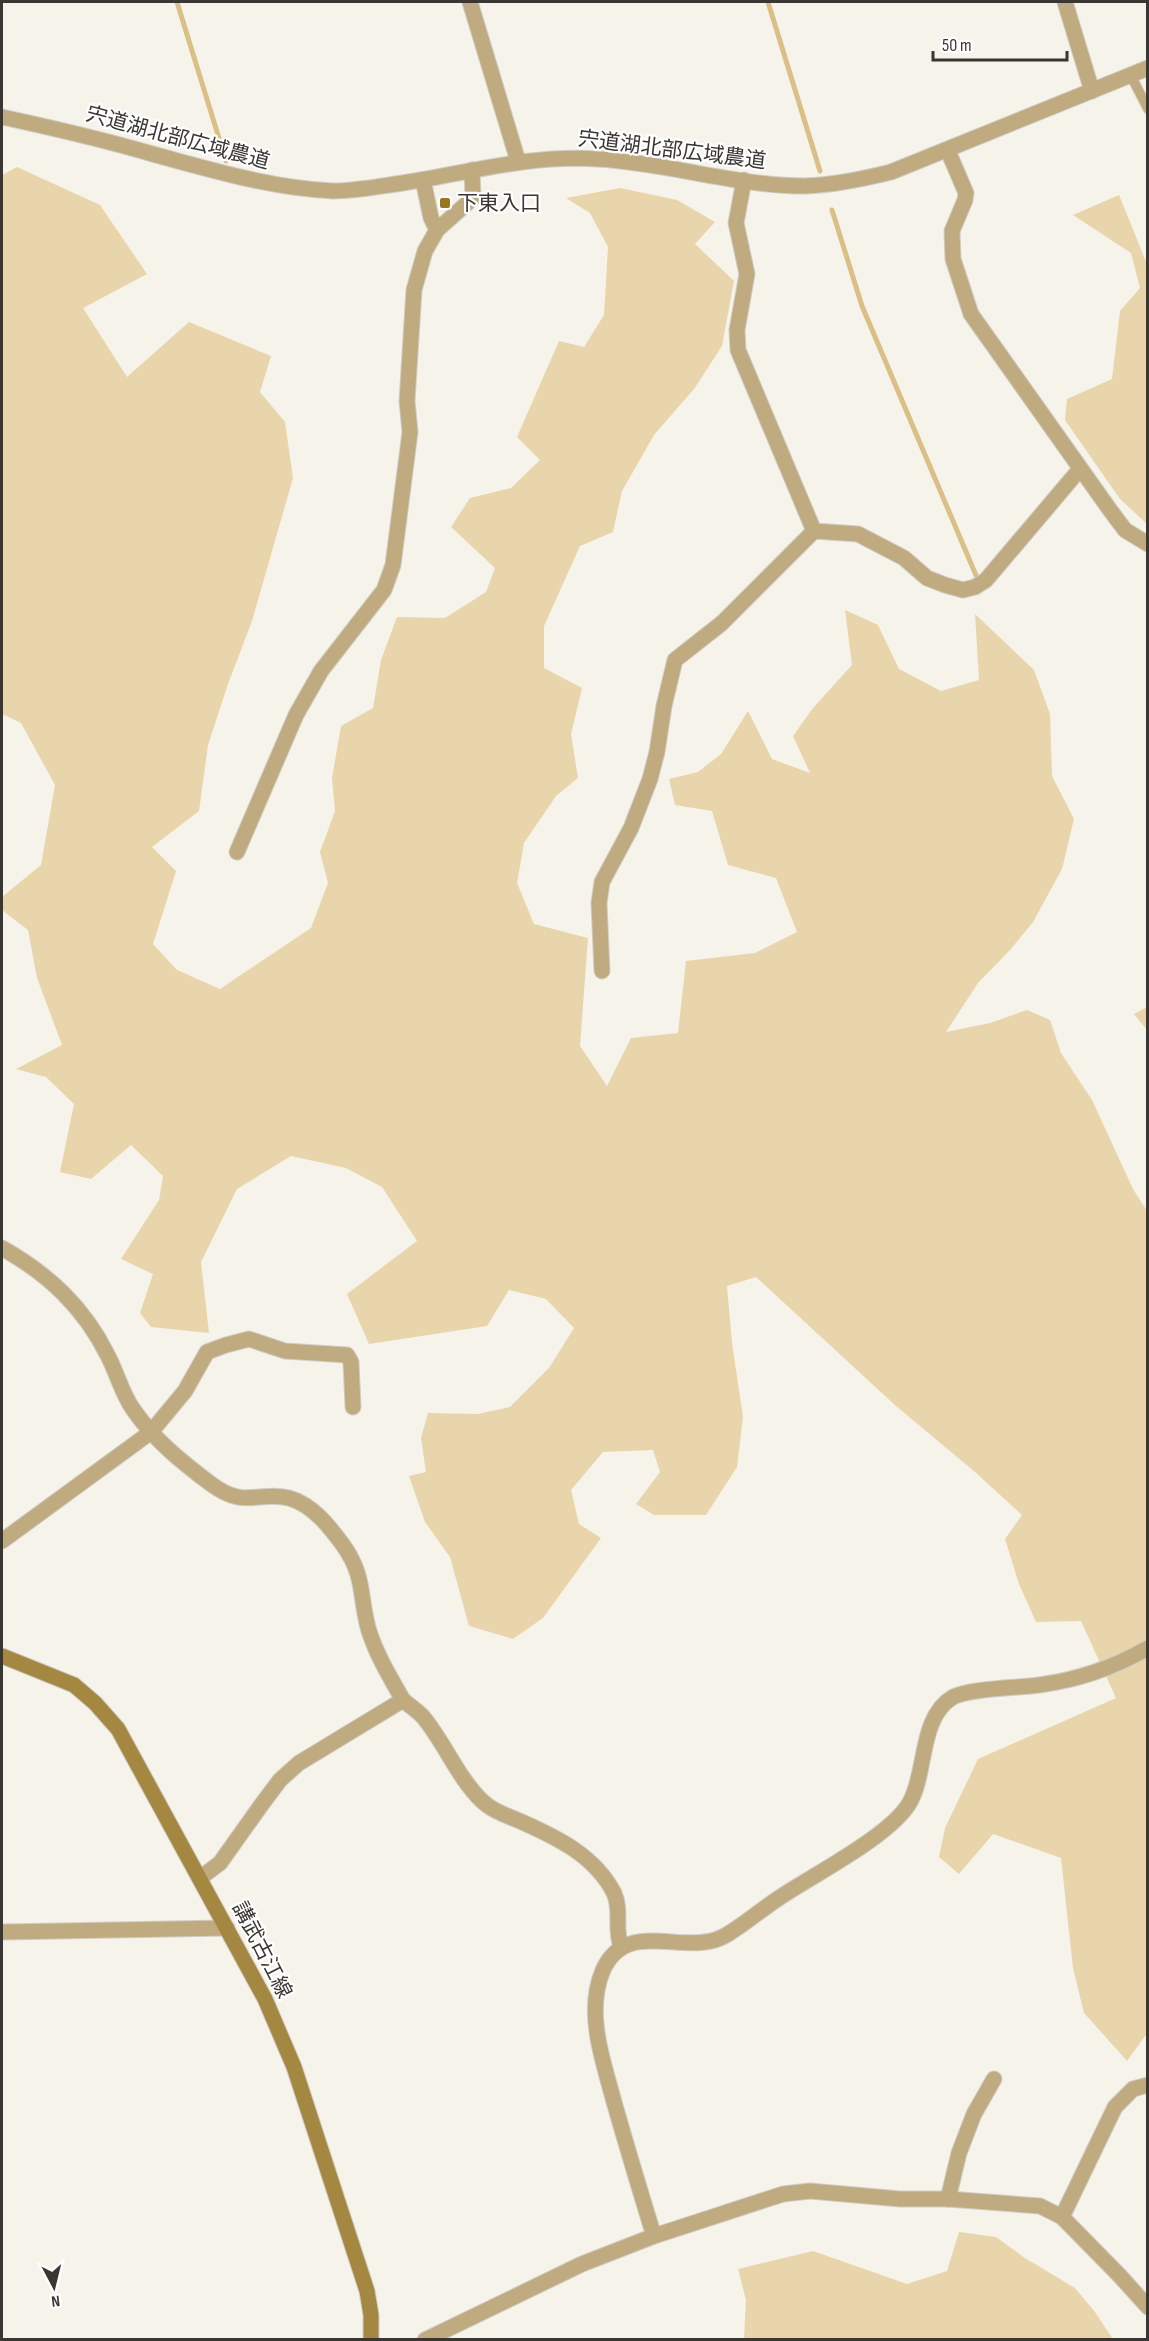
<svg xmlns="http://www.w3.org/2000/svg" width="1149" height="2341" viewBox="0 0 1149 2341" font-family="'Sofia Sans Condensed','Noto Sans JP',sans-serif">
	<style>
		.green { fill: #e9d5ab }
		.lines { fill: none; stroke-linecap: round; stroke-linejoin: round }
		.stream { stroke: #dac087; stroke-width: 5 }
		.service-casing { stroke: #d0cdc6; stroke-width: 11 }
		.minor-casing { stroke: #d0cdc6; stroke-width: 17 }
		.tertiary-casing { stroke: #d0cdc6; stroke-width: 17 }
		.secondary-casing { stroke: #d0cdc6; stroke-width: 17 }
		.service { stroke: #bfab7f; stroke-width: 9 }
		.minor { stroke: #bfab7f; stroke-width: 15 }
		.tertiary { stroke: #bfab7f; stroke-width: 15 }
		.secondary { stroke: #a48741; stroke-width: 15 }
		.poi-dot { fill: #987720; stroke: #fff; stroke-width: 2 }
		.labels { text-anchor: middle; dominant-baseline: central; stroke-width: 4.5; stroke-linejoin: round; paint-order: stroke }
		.street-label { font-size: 21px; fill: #393734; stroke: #fff }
		.poi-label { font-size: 21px; fill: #393734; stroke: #fff; text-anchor: start }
	</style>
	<rect width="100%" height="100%" fill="#f6f3ea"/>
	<!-- green -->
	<g class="green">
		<polygon points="17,167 100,205 147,274 83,308 127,377 189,322 271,356 260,392 285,422 293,478 252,621 228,684 208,745 199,811 152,847 176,871 153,944 177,970 220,989 311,928 328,883 320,852 335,811 332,778 341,726 373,708 381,660 397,617 445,618 486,592 495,568 451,527 470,498 511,488 540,460 517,437 559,341 584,347 604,315 608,247 590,213 566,198 620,188 677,200 715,222 695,244 734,281 722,346 694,389 654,435 622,491 613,532 580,546 544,626 544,668 582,688 571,734 578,778 556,796 524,843 517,883 534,924 588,938 580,1046 607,1086 631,1038 678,1033 686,961 755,953 797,932 776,878 728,865 712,811 675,805 669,779 698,772 721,754 748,711 772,759 810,773 793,736 813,708 852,665 845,610 878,625 899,669 941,691 979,680 975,614 1034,670 1050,714 1052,776 1074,819 1062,869 1033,922 1010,950 978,983 946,1032 990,1023 1027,1010 1050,1020 1061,1053 1092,1100 1133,1189 1147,1211 1148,2032 1127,2061 1084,2013 1073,1968 1061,1858 993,1834 959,1874 939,1857 945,1828 978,1759 1116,1698 1081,1621 1036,1622 1019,1584 1005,1539 1022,1515 975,1472 896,1406 756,1277 727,1286 732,1343 743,1417 737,1467 706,1515 654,1515 636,1504 660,1472 653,1450 603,1452 571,1490 579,1524 601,1538 543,1618 513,1639 469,1626 450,1557 425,1522 409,1476 426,1472 421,1438 428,1413 478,1414 510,1407 549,1368 574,1328 546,1299 509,1290 487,1326 369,1344 347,1294 417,1241 382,1187 346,1168 291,1156 237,1189 201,1262 209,1333 151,1327 140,1313 153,1274 121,1259 159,1200 163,1176 131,1145 91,1179 60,1172 74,1104 46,1077 16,1069 62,1045 37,978 28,930 2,910 2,897 41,865 55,785 21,723 2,714 2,175"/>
		<polygon points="1119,195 1147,264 1147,524 1120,499 1065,420 1067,399 1112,379 1120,311 1140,288 1131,253 1073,215"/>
		<polygon points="1147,1007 1147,1030 1134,1014"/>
		<polygon points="959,2232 996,2237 1025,2258 1075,2288 1095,2312 1113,2339 744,2339 746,2300 738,2269 813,2251 907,2284 947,2271"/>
	</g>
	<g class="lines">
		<!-- stream -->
		<g class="stream">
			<polyline points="177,2 226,161"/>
			<polyline points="768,2 820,171"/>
			<polyline points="832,210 862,306 978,580"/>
		</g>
		<!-- service casing -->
		<g class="service-casing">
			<polyline id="service" points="1130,74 1148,109"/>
		</g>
		<!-- minor casing -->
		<g class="minor-casing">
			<g id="minor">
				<polyline points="470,2 518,161"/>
				<polyline points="1065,2 1092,91"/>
				<polyline points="948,151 966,193 965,200 952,231 953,259 971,314 1110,510 1125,530 1148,544"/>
				<polyline points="744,180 736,223 747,274 737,330 738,350 814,531 858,534 904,558 927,578 945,585 963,590 975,587 986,580 1080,469"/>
				<polyline points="437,230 473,198 472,170"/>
				<polyline points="237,852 296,715 321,671 384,590 393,565 410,432 407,401 414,290 425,251 437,230 431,218 423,180"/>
				<polyline points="602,971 599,903 602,882 631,828 650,779 657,752 664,706 675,660 722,623 814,531"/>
				<path d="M 2,1248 C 48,1274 84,1307 108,1356 C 117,1373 122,1394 133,1409 C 153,1439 183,1463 211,1484 C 246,1510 259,1490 289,1498 C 313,1505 329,1526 343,1545 C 366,1577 359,1598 369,1631 C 377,1656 390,1677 403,1700 L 299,1763 L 280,1780 L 262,1804 L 220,1863 L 200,1878"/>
				<polyline points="2,1541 151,1432 185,1391 207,1352 226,1345 249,1339 285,1351 347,1355 351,1362 353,1407"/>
				<path d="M 403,1700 C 410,1706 418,1711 424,1718 C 445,1744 458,1777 481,1800 C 492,1811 508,1816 522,1822 C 558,1838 595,1856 614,1893 C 622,1910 614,1929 621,1946"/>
				<polyline points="2,1932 227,1928"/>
				<polyline points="948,2199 959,2153 974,2114 994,2079"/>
				<polyline points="1062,2217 1115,2107 1133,2089 1148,2085"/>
				<path d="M 654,2236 C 640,2191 627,2147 614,2102 C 608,2079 600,2055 597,2032 C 594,2012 595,1989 603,1970 C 628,1915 688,1960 728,1934 C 746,1923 762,1909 779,1898 C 813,1875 892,1835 910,1802 C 927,1772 919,1717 953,1697 C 971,1688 1018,1688 1039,1685 C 1078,1680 1113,1668 1148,1648"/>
				<polyline points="425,2340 582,2264 654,2236 783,2194 810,2191 900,2199 948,2199 1040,2206 1062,2217 1119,2275 1148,2307"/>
			</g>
		</g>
		<!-- tertiary casing -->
		<g class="tertiary-casing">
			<path id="tertiary" d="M 2,117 C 53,128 105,140 156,155 C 215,171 272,188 333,191 C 354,191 376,187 396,184 C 464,174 529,154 598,159 C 668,163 736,186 805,186 C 834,185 863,179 891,172 L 1148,68"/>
		</g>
		<!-- secondary casing -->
		<g class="secondary-casing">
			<polyline id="secondary" points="2,1656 74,1685 95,1703 118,1729 265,1999 294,2067 367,2291 371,2315 371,2340"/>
		</g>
		<!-- service -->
		<use href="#service" class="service"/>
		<!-- minor -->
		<use href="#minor" class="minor"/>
		<!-- tertiary -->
		<use href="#tertiary" class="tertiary"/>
		<!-- secondary -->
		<use href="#secondary" class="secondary"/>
	</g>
	<!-- markers -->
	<rect class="poi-dot" x="439" y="197" width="12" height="12" rx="3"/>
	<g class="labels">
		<!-- street labels -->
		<g class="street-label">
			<text transform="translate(178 138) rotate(15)">宍道湖北部広域農道</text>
			<text transform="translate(672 150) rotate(7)">宍道湖北部広域農道</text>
			<text transform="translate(262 1950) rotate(63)">講武古江線</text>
		</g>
		<!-- poi labels -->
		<g class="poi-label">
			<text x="457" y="203">下東入口</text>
		</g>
	</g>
	<!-- border -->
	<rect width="1149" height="2341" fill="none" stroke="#393734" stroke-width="6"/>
	<!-- north arrow -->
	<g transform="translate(54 2287) rotate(173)" stroke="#ffffff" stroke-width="4.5" paint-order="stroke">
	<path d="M0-4.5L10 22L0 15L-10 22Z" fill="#393734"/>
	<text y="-9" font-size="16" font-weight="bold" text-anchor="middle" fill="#393734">N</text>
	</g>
	<!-- scale -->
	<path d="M933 51v9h134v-9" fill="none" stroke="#393734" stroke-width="3"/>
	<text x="942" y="51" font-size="18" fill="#393734" stroke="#ffffff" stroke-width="4.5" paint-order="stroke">50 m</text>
</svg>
